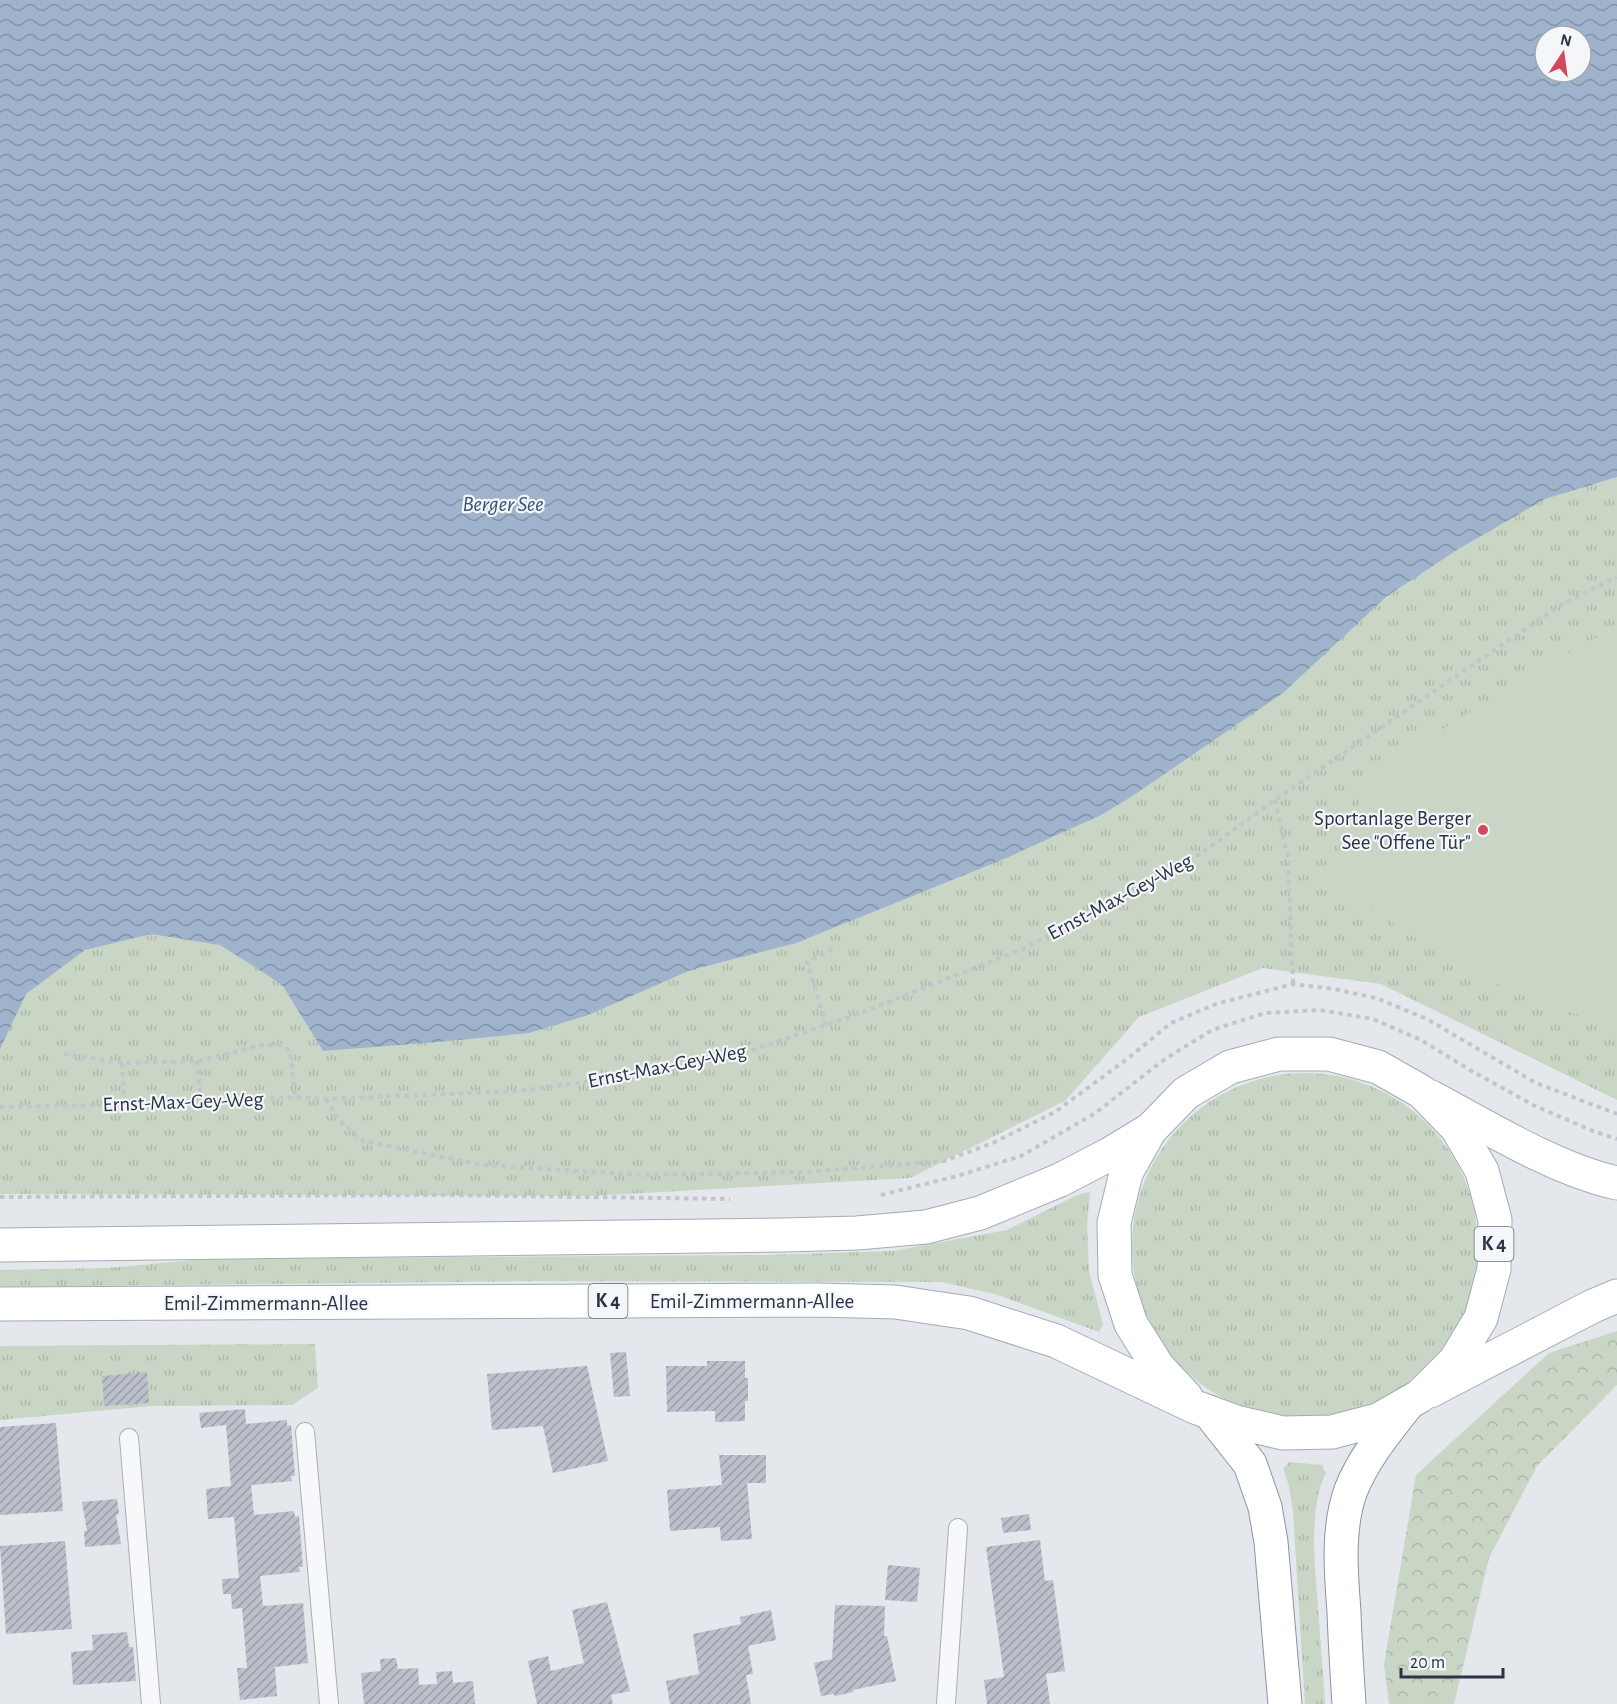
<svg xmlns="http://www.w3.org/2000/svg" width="1617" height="1704" viewBox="0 0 1617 1704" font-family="'Alegreya Sans',sans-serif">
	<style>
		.grass { fill: url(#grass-tufts); fill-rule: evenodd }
		.forest { fill: url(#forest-crowns) }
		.pitch { fill: #c9d6c5 }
		.water { fill: url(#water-waves); fill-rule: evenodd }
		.building { fill: url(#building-hatch) }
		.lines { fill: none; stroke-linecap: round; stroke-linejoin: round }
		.lane-casing { stroke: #a9aeb7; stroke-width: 20 }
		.secondary-casing { stroke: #a9aeb7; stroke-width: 35 }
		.primary-casing { stroke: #a3abb8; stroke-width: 35 }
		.highway-casing { stroke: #8b94a3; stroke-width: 35 }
		.path { stroke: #c2c5cb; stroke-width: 4; stroke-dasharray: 4.5 4.5; stroke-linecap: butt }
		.lane { stroke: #f7f8fa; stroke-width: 18 }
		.secondary { stroke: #fff; stroke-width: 33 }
		.primary { stroke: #fff; stroke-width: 33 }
		.highway { stroke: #fff; stroke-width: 33 }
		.poi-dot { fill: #d1495b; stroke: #f4f6f9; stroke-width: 2 }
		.labels { text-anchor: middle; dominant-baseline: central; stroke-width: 4.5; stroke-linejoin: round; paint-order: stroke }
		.shield { fill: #f4f6f9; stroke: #676e7b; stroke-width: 1.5 }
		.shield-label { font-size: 20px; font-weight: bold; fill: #2b3445 }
		.poi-label { font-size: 21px; fill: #2b3445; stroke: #f4f6f9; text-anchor: end }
		.street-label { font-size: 21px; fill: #2b3445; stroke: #f4f6f9 }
		.water-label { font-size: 22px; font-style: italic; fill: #34527a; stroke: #f4f6f9 }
	</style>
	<defs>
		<pattern id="grass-tufts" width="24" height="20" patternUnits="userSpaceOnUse" patternTransform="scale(1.5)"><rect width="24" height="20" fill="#c9d6c5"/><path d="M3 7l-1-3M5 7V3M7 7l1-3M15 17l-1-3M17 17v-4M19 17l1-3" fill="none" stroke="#adb8ab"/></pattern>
		<pattern id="forest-crowns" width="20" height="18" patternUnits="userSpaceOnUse" patternTransform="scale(1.5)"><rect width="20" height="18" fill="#c9d6c5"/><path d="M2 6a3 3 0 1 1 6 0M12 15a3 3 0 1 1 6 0" fill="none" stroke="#adb8ab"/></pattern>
		<pattern id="water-waves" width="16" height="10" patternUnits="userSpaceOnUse" patternTransform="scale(1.5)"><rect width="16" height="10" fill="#9fb4cc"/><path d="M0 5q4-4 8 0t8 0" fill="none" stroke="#8293a7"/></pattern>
		<pattern id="building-hatch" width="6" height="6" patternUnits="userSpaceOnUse" patternTransform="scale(1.5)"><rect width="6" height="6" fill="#bbc0ca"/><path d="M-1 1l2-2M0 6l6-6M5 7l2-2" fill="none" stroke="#989da6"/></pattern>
	</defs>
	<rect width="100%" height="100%" fill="#e4e7ec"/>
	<!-- grass -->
	<g class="grass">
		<path d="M 0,0 L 1617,0 L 1617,1100 L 1381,984 L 1263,968 L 1139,1017 L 1065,1101 L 910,1178 L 589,1196 L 0,1194 ZM 1545,36 L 1581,36 L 1581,72 L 1545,72 Z"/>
		<circle cx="1305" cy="1246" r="173"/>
		<polygon points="1090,1192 1087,1225 1089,1271 1103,1325 1099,1332 995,1294 941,1282 532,1281 0,1287 0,1270 108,1268 204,1259 767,1255 893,1251 1007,1230 1077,1195"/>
		<polygon points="315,1344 318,1388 292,1405 151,1406 0,1420 0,1346"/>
		<path d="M 1290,1462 L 1322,1465 L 1326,1473 C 1308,1508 1315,1568 1318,1606 C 1320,1639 1323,1671 1325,1704 L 1305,1704 L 1293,1513 L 1289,1486 L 1283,1468 Z"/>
	</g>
	<!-- forest -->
	<polygon class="forest" points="1617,1331 1617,1385 1537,1466 1489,1558 1454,1704 1389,1704 1384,1664 1416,1475 1549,1353"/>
	<!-- pitch -->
	<polygon class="pitch" points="1617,626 1617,1027 1549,1006 1463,969 1331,883 1368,776 1546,665"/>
	<!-- water -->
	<path class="water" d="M 0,0 L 1617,0 L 1617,477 L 1545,499 L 1460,548 L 1387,596 L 1283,693 L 1131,797 L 1101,815 L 1004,859 L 796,943 L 691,970 L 588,1015 L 529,1033 L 438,1042 L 323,1051 L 283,986 L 266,974 L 220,945 L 151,934 L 85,950 L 26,994 L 0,1049 ZM 1545,36 L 1581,36 L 1581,72 L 1545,72 Z"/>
	<!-- building -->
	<g class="building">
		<polygon points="626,1352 630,1396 614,1397 610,1353"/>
		<polygon points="707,1361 745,1361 745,1378 748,1378 748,1401 745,1401 745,1421 715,1422 715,1411 667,1412 666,1366 707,1366"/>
		<polygon points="587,1366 608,1461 553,1473 543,1426 492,1430 487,1374"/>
		<polygon points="147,1372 149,1403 104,1406 102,1376"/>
		<polygon points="245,1409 246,1424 287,1420 287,1426 291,1425 295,1476 291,1476 292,1481 251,1485 254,1515 294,1511 295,1517 299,1516 303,1567 299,1567 300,1572 260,1576 263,1606 303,1603 308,1663 275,1667 277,1696 240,1700 237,1668 247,1668 242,1608 232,1609 231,1594 223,1594 222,1579 239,1578 234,1517 208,1519 206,1489 231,1486 226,1425 201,1428 199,1413"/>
		<polygon points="56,1423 63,1511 0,1515 0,1427"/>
		<polygon points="719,1455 766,1455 766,1483 747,1483 752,1539 721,1541 720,1527 670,1531 667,1490 722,1485"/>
		<polygon points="117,1499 119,1514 116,1515 121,1544 85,1547 84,1531 87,1531 82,1502"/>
		<polygon points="1029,1514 1031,1530 1003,1533 1001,1518"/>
		<polygon points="1040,1540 1045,1581 1053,1580 1065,1671 1046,1674 1050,1704 987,1704 984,1680 1004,1677 986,1547"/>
		<polygon points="65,1541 72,1629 6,1634 0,1546"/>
		<polygon points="888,1565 920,1568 917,1602 885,1600"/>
		<polygon points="607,1602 630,1691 611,1695 613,1704 537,1704 528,1661 548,1656 551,1671 584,1663 572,1610"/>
		<polygon points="835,1605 885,1606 884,1636 887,1636 896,1681 853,1690 853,1692 835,1696 834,1694 821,1696 814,1663 832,1659"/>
		<polygon points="771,1610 776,1640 748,1646 753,1674 746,1675 751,1704 670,1704 666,1681 699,1674 693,1634 741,1624 740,1617"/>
		<polygon points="127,1632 129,1647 133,1647 136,1681 73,1685 71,1652 93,1650 92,1635"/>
		<polygon points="396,1658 398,1669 418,1668 419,1685 437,1684 436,1672 452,1671 453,1683 473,1681 475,1704 364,1704 361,1673 381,1671 380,1659"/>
	</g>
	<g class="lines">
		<!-- lane casing -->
		<g class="lane-casing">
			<g id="lane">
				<polyline points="305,1432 329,1704"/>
				<polyline points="129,1438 151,1704"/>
				<polyline points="946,1704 958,1528"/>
			</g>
		</g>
		<!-- secondary casing -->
		<g class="secondary-casing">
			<g id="secondary">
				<path d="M 1431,1097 C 1486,1126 1556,1170 1617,1183"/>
				<polyline points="1430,1391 1593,1306 1617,1296"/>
			</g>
		</g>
		<!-- primary casing -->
		<g class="primary-casing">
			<g id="primary">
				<polyline points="1149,1132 1126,1173 1114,1223 1115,1275 1131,1324 1158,1367 1186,1397"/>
				<polyline points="0,1245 784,1235 857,1233 926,1227 980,1213 1060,1180 1110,1154 1151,1129 1186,1093 1230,1067 1279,1054 1329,1054 1378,1067 1422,1092 1457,1128 1482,1171 1495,1220 1494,1269 1481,1318 1455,1361 1420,1396 1378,1420 1332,1432 1283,1433 1236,1422 1195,1407 1056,1341 969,1313 895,1302 818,1300 0,1304"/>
			</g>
		</g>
		<!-- highway casing -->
		<g class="highway-casing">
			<g id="highway">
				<polyline points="1209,1412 1250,1464 1265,1507 1271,1542 1285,1704"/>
				<path d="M 1349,1704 C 1347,1673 1345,1643 1344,1612 C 1341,1573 1337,1528 1351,1490 C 1364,1457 1388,1429 1409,1402"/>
			</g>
		</g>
		<!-- path -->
		<g class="path">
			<polyline points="1275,800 1288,858 1293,984"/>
			<polyline points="826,1025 807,962 833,949"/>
			<polyline points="64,1054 122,1063 197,1061 262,1045 282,1045 290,1051 295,1097"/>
			<polyline points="197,1061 201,1103"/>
			<polyline points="122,1063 124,1104"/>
			<polyline points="326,1099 338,1120 363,1141 482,1165 644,1175 807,1172 944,1161 993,1143 1055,1112 1127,1059 1171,1023 1216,1004 1293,984 1334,989 1376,998 1427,1019 1536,1083 1617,1114"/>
			<polyline points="0,1107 201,1103 295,1097 326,1099 519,1091 677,1069 752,1050 850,1017 1023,949 1200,854 1275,800 1559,606 1617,577"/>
			<polyline points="881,1195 957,1176 1021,1156 1094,1114 1165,1059 1212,1030 1265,1013 1320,1010 1373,1019 1421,1040 1470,1070 1533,1105 1593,1131 1617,1139"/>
			<polyline points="0,1197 442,1195 730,1199"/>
		</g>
		<!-- lane -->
		<use href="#lane" class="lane"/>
		<!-- secondary -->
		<use href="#secondary" class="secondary"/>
		<!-- primary -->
		<use href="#primary" class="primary"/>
		<!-- highway -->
		<use href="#highway" class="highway"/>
	</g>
	<!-- markers -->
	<circle class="poi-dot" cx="1483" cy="830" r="6"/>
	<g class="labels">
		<!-- shield labels -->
		<g class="shield">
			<rect x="1474.5" y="1227" width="39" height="34" rx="4.5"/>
			<rect x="588.5" y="1284" width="39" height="34" rx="4.5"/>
		</g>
		<g class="shield-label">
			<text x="1494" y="1244">K 4</text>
			<text x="608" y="1301">K 4</text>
		</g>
		<!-- poi labels -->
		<g class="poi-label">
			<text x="1471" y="818">Sportanlage Berger<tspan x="1471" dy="24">See "Offene Tür"</tspan></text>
		</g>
		<!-- street labels -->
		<g class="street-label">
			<text transform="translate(1120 897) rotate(-28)">Ernst-Max-Gey-Weg</text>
			<text transform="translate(667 1066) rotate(-11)">Ernst-Max-Gey-Weg</text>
			<text transform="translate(183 1102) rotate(-2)">Ernst-Max-Gey-Weg</text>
			<text x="752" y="1301">Emil-Zimmermann-Allee</text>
			<text x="266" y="1303">Emil-Zimmermann-Allee</text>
		</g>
		<!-- water labels -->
		<g class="water-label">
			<text x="503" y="504">Berger See</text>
		</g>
	</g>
	<!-- north arrow -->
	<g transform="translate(1563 54) rotate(13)"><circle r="28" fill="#f4f6f9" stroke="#a4a8b1" stroke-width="1.5"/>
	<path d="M0-4.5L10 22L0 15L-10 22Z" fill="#d1495b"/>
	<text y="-9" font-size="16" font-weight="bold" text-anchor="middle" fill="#2b3445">N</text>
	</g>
	<!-- scale -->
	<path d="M1401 1668v9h102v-9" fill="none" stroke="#2b3445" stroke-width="3"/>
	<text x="1410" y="1668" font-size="18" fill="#2b3445" stroke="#f4f6f9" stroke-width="4.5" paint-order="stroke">20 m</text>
</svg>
